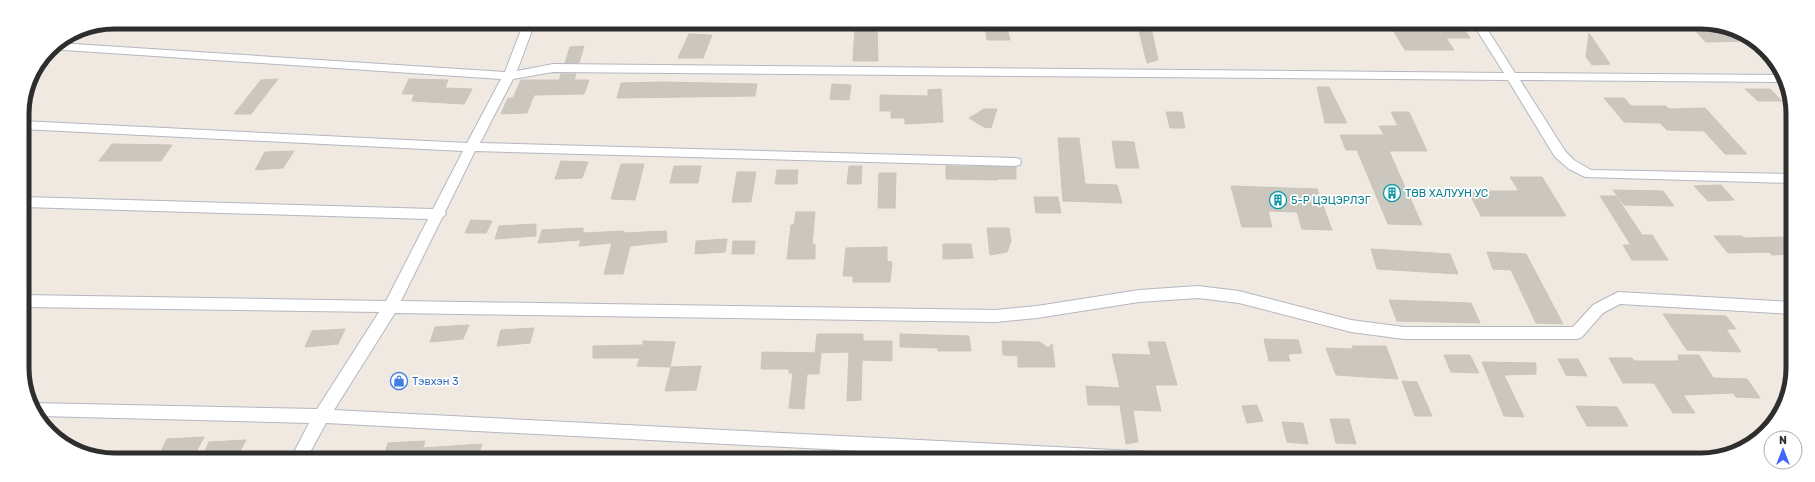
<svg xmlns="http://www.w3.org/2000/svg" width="1815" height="482" viewBox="0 0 1815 482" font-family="Rubik,sans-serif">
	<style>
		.building { fill: #cbc7bf; stroke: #cbc5ba }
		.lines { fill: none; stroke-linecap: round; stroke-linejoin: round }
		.street-casing { stroke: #b4b7c1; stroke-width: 2 }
		.street { fill: #fff; fill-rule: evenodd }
		.labels { text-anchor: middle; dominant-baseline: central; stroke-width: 3.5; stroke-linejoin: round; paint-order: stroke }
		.culture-label { font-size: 11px; fill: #0d838f; stroke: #fff; text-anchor: start }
		.shop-label { font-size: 11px; fill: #366cbe; stroke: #fff; text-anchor: start }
		.rim { fill: none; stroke: #2e2e2e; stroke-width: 5 }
	</style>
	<rect width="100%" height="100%" fill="#efe9e1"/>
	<!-- building -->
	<g class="building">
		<polygon points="985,23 1006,23 1010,40 987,40"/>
		<polygon points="1137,23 1150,23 1158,60 1147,63"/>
		<polygon points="1389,23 1461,24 1470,38 1446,38 1454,50 1405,50"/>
		<polygon points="1690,25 1721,25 1752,41 1706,42"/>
		<polygon points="855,27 877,27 878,61 853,61"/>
		<polygon points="1589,33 1610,64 1592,65 1586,57"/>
		<polygon points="689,34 712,35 703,58 678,58"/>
		<polygon points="584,46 579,63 565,63 570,47"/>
		<polygon points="561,74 576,74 574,80 589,80 584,94 534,95 527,113 501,114 508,98 513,98 521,80 559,80"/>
		<polygon points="278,79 251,114 234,114 261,80"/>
		<polygon points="409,79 448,80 445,88 472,89 464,104 412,101 414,94 402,94"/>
		<polygon points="663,82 757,84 755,96 617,98 621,83"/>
		<polygon points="832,84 851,85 849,100 830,99"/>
		<polygon points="1317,87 1329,87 1347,123 1325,123"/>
		<polygon points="941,89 943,122 905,124 905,118 891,118 891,111 880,111 880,95 928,96 928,90"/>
		<polygon points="1745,89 1770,89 1782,101 1758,101"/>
		<polygon points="1604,98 1624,98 1631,106 1666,106 1669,109 1705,108 1747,154 1725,154 1704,131 1667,130 1660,123 1624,122"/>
		<polygon points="984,109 997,109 991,128 984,127 969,118"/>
		<polygon points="1166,112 1182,112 1185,128 1170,128"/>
		<polygon points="1391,112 1409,112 1427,151 1389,151 1422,225 1388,224 1357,150 1346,150 1340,135 1384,135 1379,126 1398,126"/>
		<polygon points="1058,138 1079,138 1085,184 1117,185 1122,203 1063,201"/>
		<polygon points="1112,141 1134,142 1139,168 1116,168"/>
		<polygon points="112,144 172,145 161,161 99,161"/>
		<polygon points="294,151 283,168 255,170 265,152"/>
		<polygon points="561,161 588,162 582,178 555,179"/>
		<polygon points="621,164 644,164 635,200 611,199"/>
		<polygon points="674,166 701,166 698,183 670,183"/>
		<polygon points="849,166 862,166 861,184 847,184"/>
		<polygon points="946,166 1016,167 1016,179 997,179 997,180 946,179"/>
		<polygon points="777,170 798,170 797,184 775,184"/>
		<polygon points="737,172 756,172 751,202 732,202"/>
		<polygon points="879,173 896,173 895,208 878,208"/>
		<polygon points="1510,177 1542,177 1566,216 1481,216 1468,191 1519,191"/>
		<polygon points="1721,185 1734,200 1708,201 1694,186"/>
		<polygon points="1231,186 1317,189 1332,230 1302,229 1297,212 1268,211 1272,227 1242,227"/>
		<polygon points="1613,190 1663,191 1674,206 1624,205"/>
		<polygon points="1600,196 1616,196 1642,235 1652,235 1668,260 1632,260 1623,245 1631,245"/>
		<polygon points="1034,197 1058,197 1061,213 1036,213"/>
		<polygon points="796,212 815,212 812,244 815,244 815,259 787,259 791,225 794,225"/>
		<polygon points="471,220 492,221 486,233 465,233"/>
		<polygon points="536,224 536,236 495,239 499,226"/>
		<polygon points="583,228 583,233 624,231 624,233 666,231 667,242 630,246 623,274 604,274 612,243 579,246 581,240 538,243 542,230"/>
		<polygon points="987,228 1009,228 1011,241 1007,252 990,255"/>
		<polygon points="1714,236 1742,236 1744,238 1785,237 1791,245 1791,254 1772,255 1769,252 1728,253"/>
		<polygon points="727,239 725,252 695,254 696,241"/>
		<polygon points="733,241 755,241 754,254 732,254"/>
		<polygon points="943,244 971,244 973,258 943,259"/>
		<polygon points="887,247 887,261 892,262 890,282 853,282 853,276 843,276 846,248"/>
		<polygon points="1371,249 1450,254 1458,274 1377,269"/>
		<polygon points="1487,252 1526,254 1563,324 1536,323 1511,270 1493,269"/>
		<polygon points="1389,300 1471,303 1480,323 1397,321"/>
		<polygon points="1663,314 1726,316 1736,329 1726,329 1741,352 1687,350"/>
		<polygon points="469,325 463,339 430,342 435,327"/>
		<polygon points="534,328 530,343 497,346 501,330"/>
		<polygon points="345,329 338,344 305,347 312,331"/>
		<polygon points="817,334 863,334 863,341 892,341 892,361 862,360 861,400 847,401 849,352 815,353"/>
		<polygon points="900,334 969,336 971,351 938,351 938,348 900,347"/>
		<polygon points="1264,339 1298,340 1302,353 1288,354 1290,361 1269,361"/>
		<polygon points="643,341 675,342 670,367 637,366 640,358 593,358 593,346 643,345"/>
		<polygon points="1002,341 1040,342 1048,348 1052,344 1055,367 1018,367 1018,356 1003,355"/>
		<polygon points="1148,342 1165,342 1177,385 1155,385 1161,411 1133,410 1138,442 1126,444 1120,405 1088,405 1086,386 1120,388 1112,354 1151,355"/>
		<polygon points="1352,346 1386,346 1398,379 1336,375 1326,348 1354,349"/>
		<polygon points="762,352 821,353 819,374 807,374 804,409 789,408 793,373 789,373 789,369 761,369"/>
		<polygon points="1444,355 1470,355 1479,373 1451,372"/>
		<polygon points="1678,355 1699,355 1713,378 1747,379 1760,398 1736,397 1733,393 1683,395 1695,413 1673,413 1654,383 1623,383 1609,358 1632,358 1634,361 1679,361"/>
		<polygon points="1558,359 1578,359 1587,376 1566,375"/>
		<polygon points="1482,362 1536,363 1536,374 1504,375 1524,417 1504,416"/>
		<polygon points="701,366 696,390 665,391 671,367"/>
		<polygon points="1402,381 1417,382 1432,416 1415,416"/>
		<polygon points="1257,405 1263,421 1247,423 1242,406"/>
		<polygon points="1576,406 1617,407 1628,426 1587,426"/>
		<polygon points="1330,419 1349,419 1356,444 1336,443"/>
		<polygon points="1282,422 1303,423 1308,444 1287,442"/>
		<polygon points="204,437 195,454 158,458 167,439"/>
		<polygon points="246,440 236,458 202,458 209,442"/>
		<polygon points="425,441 423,448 482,444 477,459 383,458 388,443"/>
	</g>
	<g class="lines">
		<!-- street casing -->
		<g class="street-casing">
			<polygon id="street" points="524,22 535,22 517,71 553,64 1504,73 1473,24 1484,24 1515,73 1780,75 1784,82 1520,80 1565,151 1574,160 1591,170 1791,174 1791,183 1585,177 1569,169 1555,157 1508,80 553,72 513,79 480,143 1015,158 1020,159 1021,162 1020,165 1015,166 475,151 445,212 446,214 442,218 401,301 996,310 1037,306 1139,290 1198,286 1239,291 1351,320 1404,327 1573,327 1593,305 1618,292 1791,302 1791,314 1620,304 1603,313 1582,337 1577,339 1404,339 1351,332 1239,303 1198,298 1139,302 1037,318 996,322 395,313 334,410 1154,452 1160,454 1162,459 1014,459 326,423 307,458 291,458 309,423 40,416 33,403 317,409 379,312 23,307 23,295 386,301 428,219 23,207 23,197 433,209 463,151 22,129 22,121 467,143 501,79 49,49 58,43 505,72"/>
		</g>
		<!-- street -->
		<use href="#street" class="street"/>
	</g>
	<!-- icons -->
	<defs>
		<g id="building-ring" transform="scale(0.9)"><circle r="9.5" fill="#fff" stroke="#0f9aa8" stroke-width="1.5"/><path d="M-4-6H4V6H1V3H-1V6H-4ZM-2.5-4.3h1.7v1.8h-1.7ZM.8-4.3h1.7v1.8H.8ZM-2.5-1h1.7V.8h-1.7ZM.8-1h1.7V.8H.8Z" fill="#0f9aa8"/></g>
		<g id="shop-ring" transform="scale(0.9)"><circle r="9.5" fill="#fff" stroke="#3f7fe0" stroke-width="1.5"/><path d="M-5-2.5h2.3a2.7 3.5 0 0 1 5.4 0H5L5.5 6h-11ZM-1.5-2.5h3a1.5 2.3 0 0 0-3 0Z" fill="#3f7fe0"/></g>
	</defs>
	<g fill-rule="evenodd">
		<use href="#building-ring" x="1392" y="193"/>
		<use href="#building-ring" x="1278" y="200"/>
		<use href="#shop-ring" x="399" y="381"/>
	</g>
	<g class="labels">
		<!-- culture labels -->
		<g class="culture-label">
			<text x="1405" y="193">ТӨВ ХАЛУУН УС</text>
			<text x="1291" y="200">5-Р ЦЭЦЭРЛЭГ</text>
		</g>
		<!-- shop labels -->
		<g class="shop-label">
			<text x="412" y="381">Тэвхэн 3</text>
		</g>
	</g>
	<!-- crop -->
	<path d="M0 0H1815V482H0ZM114 29H1701A85 85 0 0 1 1786 114V368A85 85 0 0 1 1701 453H114A85 85 0 0 1 29 368V114A85 85 0 0 1 114 29Z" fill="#fff" fill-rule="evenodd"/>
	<path class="rim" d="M114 29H1701A85 85 0 0 1 1786 114V368A85 85 0 0 1 1701 453H114A85 85 0 0 1 29 368V114A85 85 0 0 1 114 29Z"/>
	<!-- north arrow -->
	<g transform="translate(1783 450)"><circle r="19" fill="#ffffff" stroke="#ababab"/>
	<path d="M0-3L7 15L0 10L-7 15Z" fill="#4264fb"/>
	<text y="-6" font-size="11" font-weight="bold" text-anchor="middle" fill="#2e2e2e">N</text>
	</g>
</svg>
